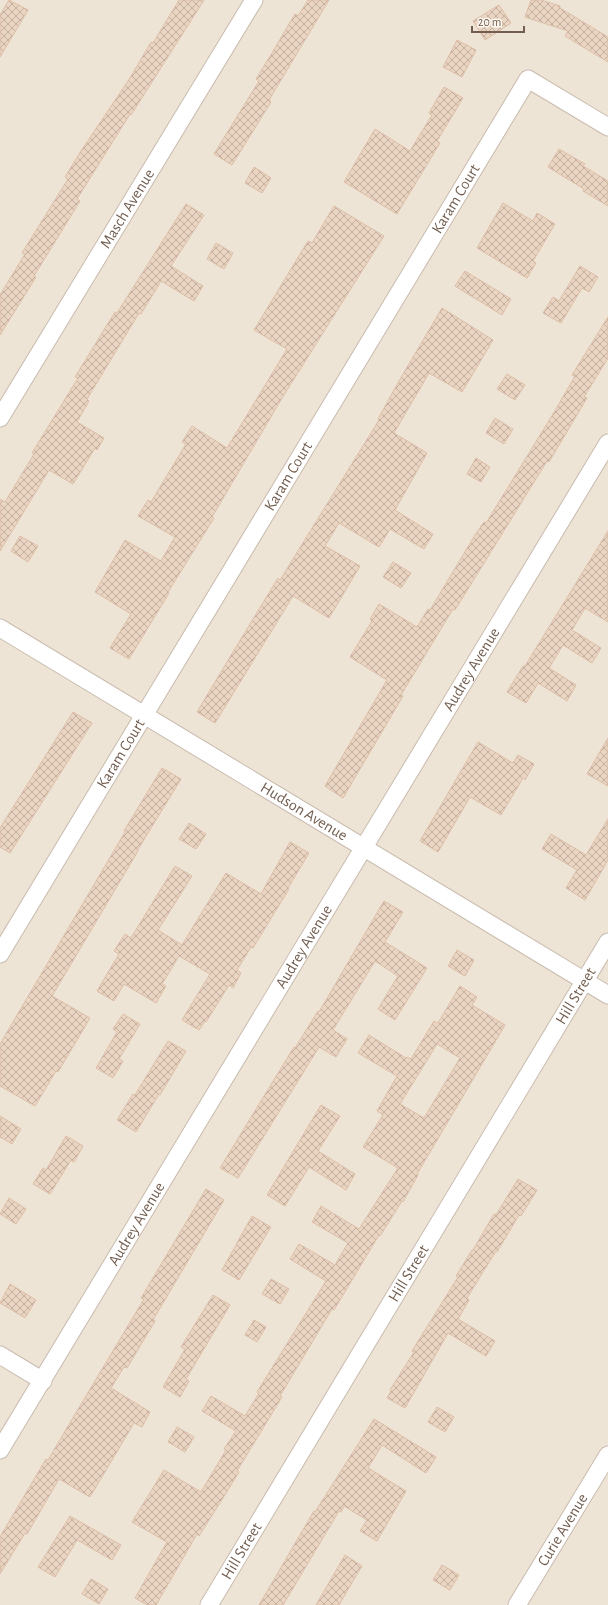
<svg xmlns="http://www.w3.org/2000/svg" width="608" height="1605" viewBox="0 0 608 1605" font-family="'Alegreya Sans',sans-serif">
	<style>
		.residential { fill: #eee4d6 }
		.building { fill: url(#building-cross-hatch); stroke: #ddbea6; fill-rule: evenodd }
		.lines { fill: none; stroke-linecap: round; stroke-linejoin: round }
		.street-casing { stroke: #c8bbae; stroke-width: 19 }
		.street { stroke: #fff; stroke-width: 17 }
		.labels { text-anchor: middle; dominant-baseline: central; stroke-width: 3.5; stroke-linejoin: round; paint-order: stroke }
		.street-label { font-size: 16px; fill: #725e50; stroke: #fdf8ef }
	</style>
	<defs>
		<pattern id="building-cross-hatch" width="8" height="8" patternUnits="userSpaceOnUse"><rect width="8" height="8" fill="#ead4c2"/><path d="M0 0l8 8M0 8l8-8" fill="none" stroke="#c2afa0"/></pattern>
	</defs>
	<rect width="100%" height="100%" fill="#faf4e9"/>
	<!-- residential -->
	<rect class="residential" x="0" y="0" width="608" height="1605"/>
	<!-- building -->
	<g class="building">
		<polygon points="9,0 28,10 0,57 0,15"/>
		<polygon points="179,0 204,0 131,115 130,114 77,199 80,201 34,276 36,277 0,335 0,295 25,254 22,253 68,179 65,177 81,151 130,78 151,42 153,43"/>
		<polygon points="308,0 329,0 269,100 271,102 232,165 214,154 259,81 256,79 272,53 295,14 298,16"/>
		<polygon points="531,0 541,0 560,6 560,8 608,37 608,62 565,36 568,31 525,17"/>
		<polygon points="499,5 511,23 485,40 473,21"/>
		<polygon points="457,40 476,50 462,77 443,67"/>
		<polygon points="444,87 463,98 437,141 440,143 397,214 344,182 375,129 410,151 432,115 429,113"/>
		<polygon points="559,149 585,164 583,166 608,181 608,206 583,191 584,189 548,167"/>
		<polygon points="254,167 271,178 262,193 245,183"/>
		<polygon points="503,203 533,221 537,213 555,224 533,261 536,263 527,278 477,248"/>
		<polygon points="186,204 204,215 171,266 203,286 194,301 161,281 141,314 139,313 87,399 89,401 77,422 104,438 97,450 95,448 73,484 49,470 0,551 0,499 5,502 34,454 32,453 78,378 75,377 115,312 117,313"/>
		<polygon points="334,206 384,236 282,398 212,517 214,518 168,592 169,593 129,659 110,648 131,614 95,592 125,540 161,561 175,537 138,516 148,500 151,502 186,444 182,442 192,426 227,448 287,349 254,330 308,241 312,243"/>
		<polygon points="216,243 233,253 224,269 207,259"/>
		<polygon points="580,266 598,277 589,292 582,288 561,323 543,313 553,297 559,301"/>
		<polygon points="465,271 511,299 502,315 455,286"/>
		<polygon points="442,308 493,340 462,392 429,373 394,433 427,453 395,510 433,534 424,549 390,529 379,547 339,523 325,546 360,566 329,618 293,596 215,723 197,712 233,652 278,578 280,580 379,420 378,419 399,381"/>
		<polygon points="608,317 608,358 584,397 587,398 549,462 547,461 455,610 453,609 401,695 403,696 343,798 325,786 387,680 350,657 372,621 370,619 379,604 417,627 428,609 430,610 475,535 484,522 486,523 553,414 575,376 572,375"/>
		<polygon points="507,374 525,385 515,400 497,389"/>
		<polygon points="495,418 513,429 504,444 486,433"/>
		<polygon points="476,458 490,467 481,482 467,474"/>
		<polygon points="608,531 608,622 585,608 572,630 601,648 592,663 563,645 549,668 576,685 567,701 538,683 526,703 507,692 523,666 525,666"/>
		<polygon points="20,536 38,546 28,562 11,551"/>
		<polygon points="393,562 411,573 401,588 383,577"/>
		<polygon points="73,712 92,723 10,853 0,847 0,828"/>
		<polygon points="608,738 608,786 587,774"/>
		<polygon points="478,742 513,763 518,755 534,764 525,780 523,778 501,815 470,797 438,852 420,841"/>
		<polygon points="162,768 181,779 137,851 138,851 52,996 90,1018 58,1072 56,1071 35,1106 0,1086 0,1044 125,832 124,831"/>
		<polygon points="608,819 608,860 585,900 566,888 577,870 542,849 551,834 586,855"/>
		<polygon points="189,823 206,834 196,849 179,839"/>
		<polygon points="290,842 309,853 288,888 289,889 273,915 253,948 251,947 237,970 241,973 233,988 229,985 206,1022 205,1021 199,1030 182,1020 210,974 179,956 162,984 166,986 156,1003 124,984 114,1001 97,991 119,954 114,951 125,934 131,938 175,866 192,876 158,930 182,945 226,873 261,894"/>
		<polygon points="384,901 403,912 385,942 427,968 395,1020 378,1009 398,976 375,961 333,1030 347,1039 336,1057 319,1047 238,1178 220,1168 294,1047 295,1048 318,1011 319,1012"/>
		<polygon points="457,950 474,960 465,976 448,966"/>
		<path d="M 460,986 L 477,997 L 472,1005 L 505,1025 L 417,1174 L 418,1175 L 403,1202 L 402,1201 L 380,1236 L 379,1235 L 334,1310 L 332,1309 L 280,1396 L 282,1397 L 237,1471 L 239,1472 L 223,1498 L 199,1536 L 197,1534 L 156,1605 L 147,1605 L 135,1598 L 167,1542 L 132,1522 L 164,1470 L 201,1492 L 226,1450 L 224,1449 L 236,1431 L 202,1411 L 211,1396 L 245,1416 L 259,1393 L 257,1392 L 326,1281 L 290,1259 L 299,1244 L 335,1265 L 348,1243 L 312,1222 L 321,1206 L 359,1229 L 398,1168 L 363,1147 L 383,1115 L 377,1111 L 397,1076 L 358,1053 L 369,1035 L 406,1058 L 407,1057 L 411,1059 L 434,1021 L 438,1023 ZM 437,1044 L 460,1058 L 424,1118 L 400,1104 Z"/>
		<polygon points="123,1014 140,1024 119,1059 123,1061 113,1078 96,1068 117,1032 113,1029"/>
		<polygon points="168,1041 186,1051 160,1095 159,1094 136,1132 117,1120 133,1094 135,1095"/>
		<polygon points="321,1105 340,1116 318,1151 355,1174 346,1190 309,1167 285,1206 267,1195"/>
		<polygon points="0,1116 21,1129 12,1144 0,1137"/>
		<polygon points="66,1136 83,1146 74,1162 71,1160 50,1194 33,1184 43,1168 46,1170"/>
		<polygon points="518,1179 537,1190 521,1216 519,1215 497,1252 496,1251 467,1298 469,1300 458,1319 495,1341 486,1356 448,1333 405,1408 387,1398 391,1391 390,1390 414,1352 412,1351 458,1277 456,1276 472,1250 473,1250 494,1214 496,1215"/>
		<polygon points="206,1189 224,1200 153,1320 155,1321 127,1368 124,1367 111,1388 150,1412 142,1427 134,1423 90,1497 59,1479 27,1534 25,1533 0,1574 0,1537 46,1459 48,1460 77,1411 144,1299 141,1298"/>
		<polygon points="9,1198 26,1209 16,1224 0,1214"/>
		<polygon points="252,1216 271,1227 239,1280 222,1270"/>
		<polygon points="271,1279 289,1289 280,1304 262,1294"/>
		<polygon points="10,1284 36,1300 25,1318 0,1303"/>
		<polygon points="213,1295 230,1305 186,1379 189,1381 180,1397 163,1387 185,1349 181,1347"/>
		<polygon points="254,1320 266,1327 257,1342 245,1335"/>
		<polygon points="437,1407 454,1417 445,1432 428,1422"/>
		<polygon points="374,1419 436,1457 426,1473 382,1445 368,1468 406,1491 377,1541 360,1531 367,1520 344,1506 341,1512 339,1511 283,1605 259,1605 314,1511 315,1512"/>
		<polygon points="177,1427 194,1437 185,1452 168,1442"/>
		<polygon points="70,1516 121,1545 112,1560 77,1540 55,1577 38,1567"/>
		<polygon points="345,1555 362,1566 353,1581 339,1605 316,1605"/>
		<polygon points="442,1565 459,1575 450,1590 433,1580"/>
		<polygon points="91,1579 108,1589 99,1604 82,1594"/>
	</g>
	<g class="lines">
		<!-- street casing -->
		<g class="street-casing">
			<g id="street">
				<path id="s1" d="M 0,418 L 254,0"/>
				<path id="s2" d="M 0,628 L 608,995"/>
				<path id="s3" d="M 0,954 L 528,79 L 608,127"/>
				<polyline points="0,1355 43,1381"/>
				<path id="s4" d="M 0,1450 L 608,443"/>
				<path id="s5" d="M 209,1605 L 608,942"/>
				<path id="s6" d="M 517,1605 L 608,1455"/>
			</g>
		</g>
		<!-- street -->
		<use href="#street" class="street"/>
	</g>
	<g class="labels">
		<!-- street labels -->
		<g class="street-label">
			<text stroke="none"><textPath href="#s3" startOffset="882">Karam Court</textPath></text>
			<text stroke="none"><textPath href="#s1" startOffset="245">Masch Avenue</textPath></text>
			<text stroke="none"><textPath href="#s3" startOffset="558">Karam Court</textPath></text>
			<text stroke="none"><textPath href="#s4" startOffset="912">Audrey Avenue</textPath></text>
			<text stroke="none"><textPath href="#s3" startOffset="234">Karam Court</textPath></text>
			<text stroke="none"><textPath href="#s2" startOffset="355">Hudson Avenue</textPath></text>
			<text stroke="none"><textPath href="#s4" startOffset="588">Audrey Avenue</textPath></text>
			<text stroke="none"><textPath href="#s5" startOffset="711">Hill Street</textPath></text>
			<text stroke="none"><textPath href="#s4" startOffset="264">Audrey Avenue</textPath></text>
			<text stroke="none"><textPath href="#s5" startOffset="387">Hill Street</textPath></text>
			<text stroke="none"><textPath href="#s6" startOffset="88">Curie Avenue</textPath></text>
			<text stroke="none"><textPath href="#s5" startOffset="63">Hill Street</textPath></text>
		</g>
	</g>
	<!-- scale -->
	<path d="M472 26v6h52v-6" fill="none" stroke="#725e50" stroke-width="2"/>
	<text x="478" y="26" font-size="12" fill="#725e50" stroke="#fdf8ef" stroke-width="3" paint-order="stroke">20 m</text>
</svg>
